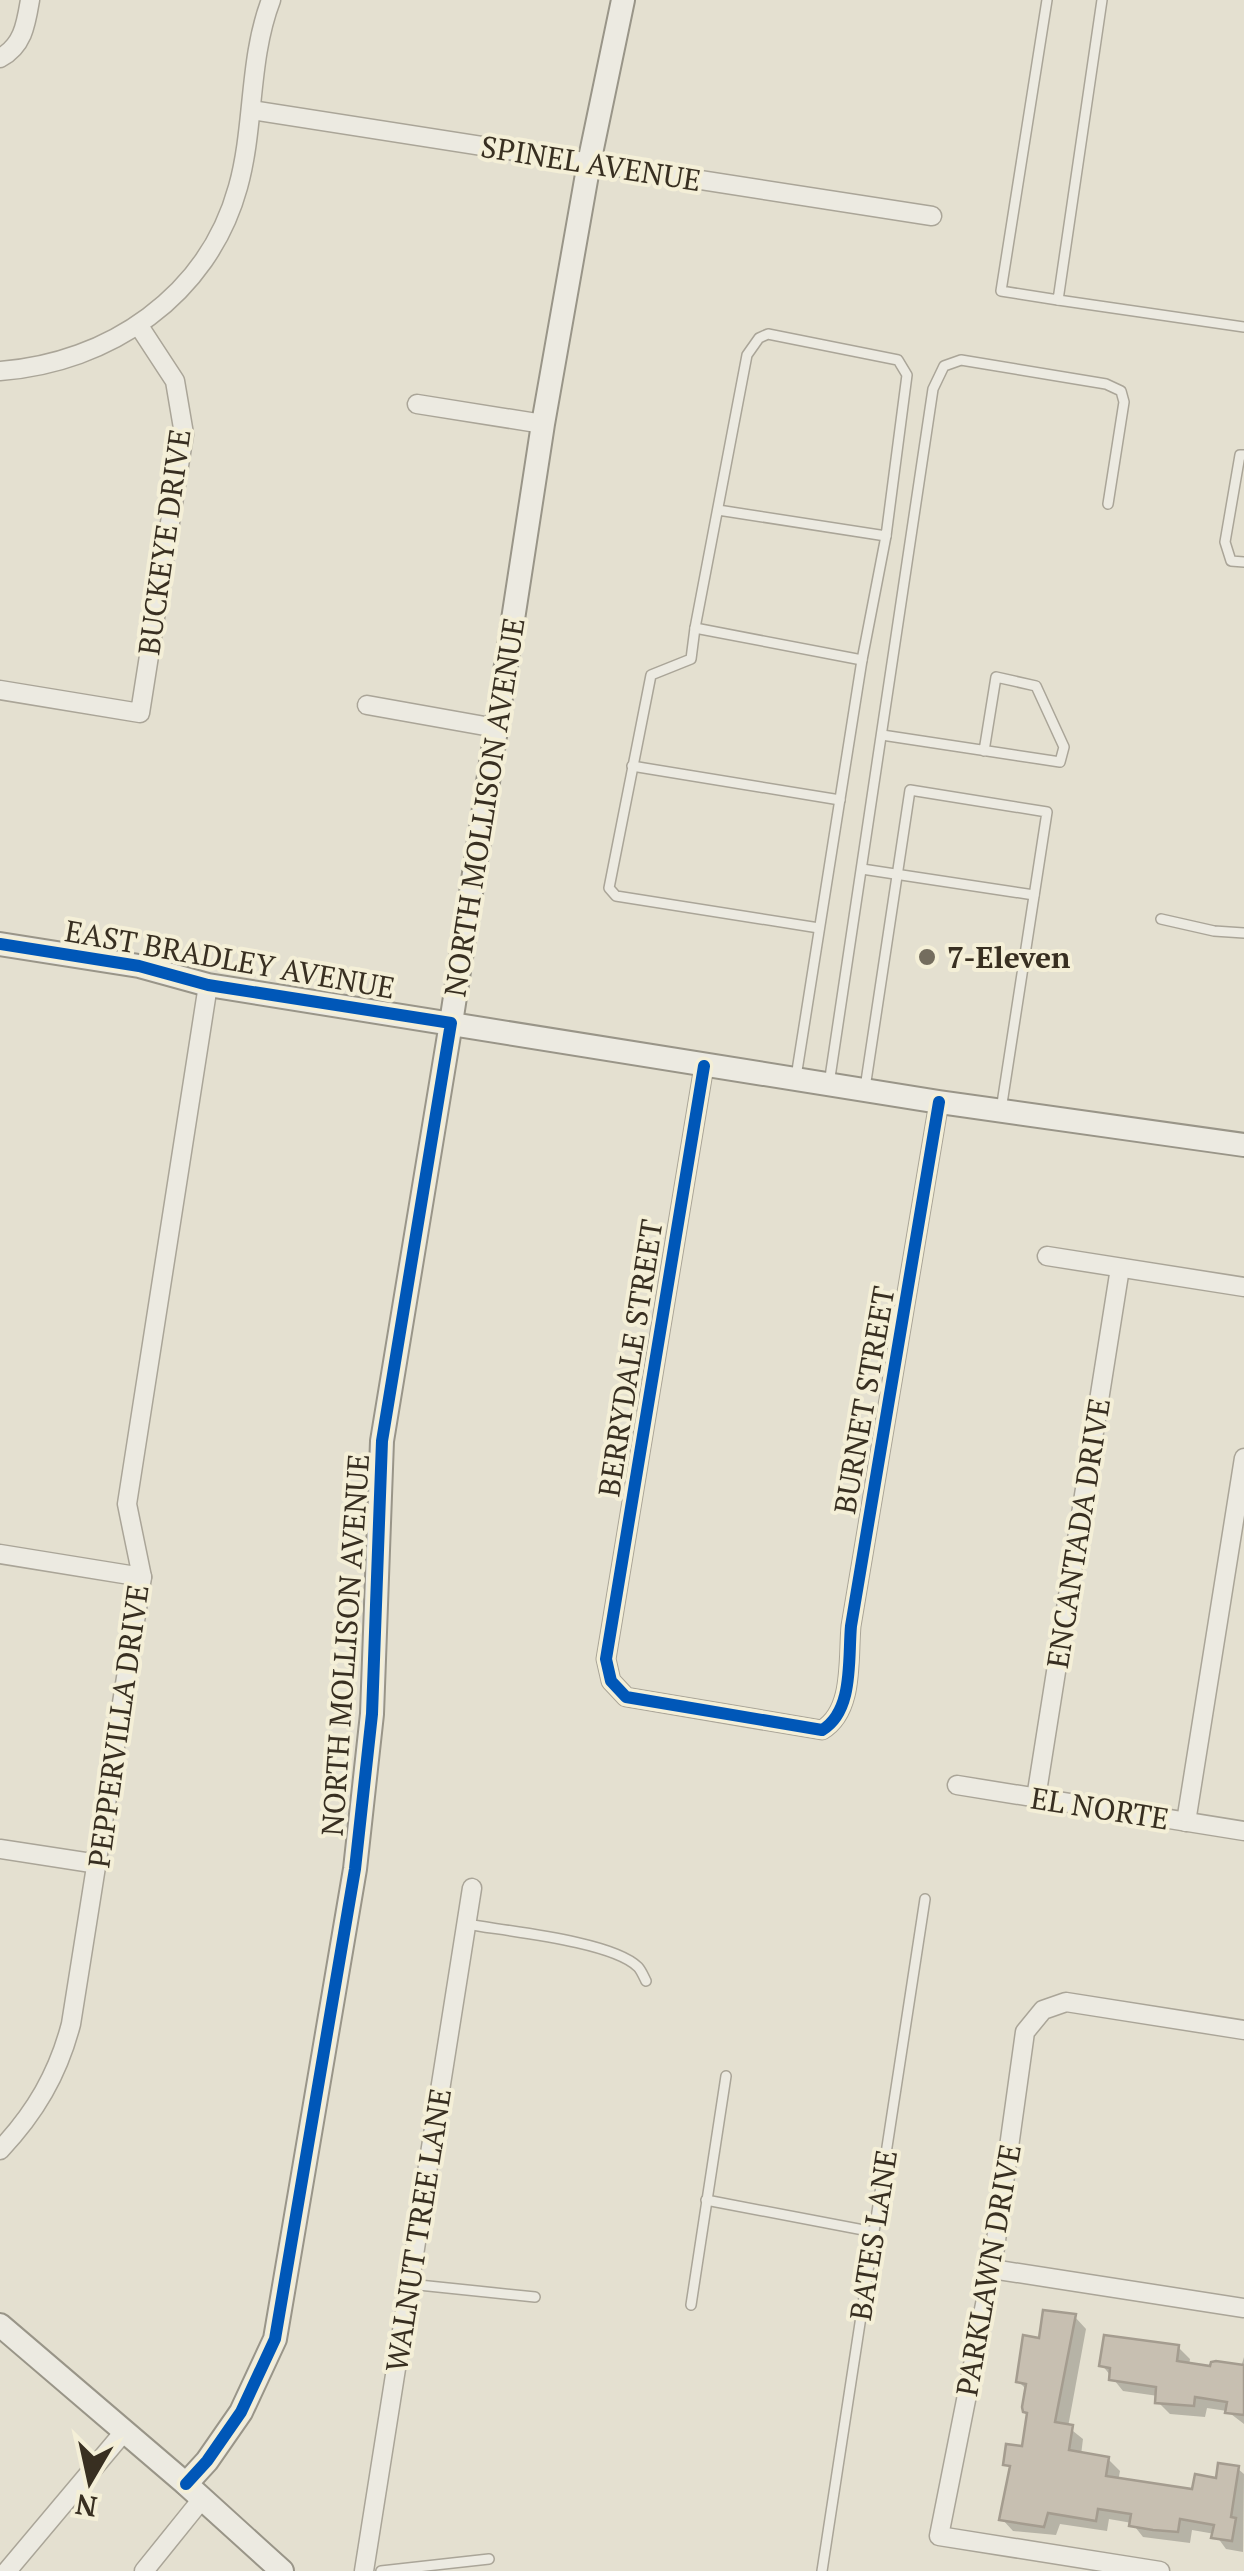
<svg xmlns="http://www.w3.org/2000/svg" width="1244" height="2571" viewBox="0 0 1244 2571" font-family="'PT Serif',serif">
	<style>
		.shadow { fill: #0003 }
		.building { fill: #c7bfb1; stroke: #a49c8f; stroke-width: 2.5 }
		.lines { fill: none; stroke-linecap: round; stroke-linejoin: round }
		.lane-casing { stroke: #aaa598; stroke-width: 12 }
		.street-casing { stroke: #aaa598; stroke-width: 21 }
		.secondary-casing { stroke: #999588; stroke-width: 26 }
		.lane { stroke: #eceae1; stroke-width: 9 }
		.street { stroke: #eceae1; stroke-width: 18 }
		.secondary { stroke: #eceae1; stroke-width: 22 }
		.cycleway-casing { stroke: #f4efd7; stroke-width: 19 }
		.cycleway { stroke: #0057b8; stroke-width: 12 }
		.poi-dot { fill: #746d5e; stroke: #f4efd7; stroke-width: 4 }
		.labels { text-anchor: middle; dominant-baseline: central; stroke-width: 8; stroke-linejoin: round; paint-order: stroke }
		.street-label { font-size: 30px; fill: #382f21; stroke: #f4efd7 }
		.poi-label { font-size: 30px; font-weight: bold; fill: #382f21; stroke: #f4efd7; text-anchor: start }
	</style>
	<rect width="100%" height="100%" fill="#e4e0d0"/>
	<!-- shadow -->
	<g class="shadow">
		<polygon points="1075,2317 1086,2329 1068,2427 1083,2439 1081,2455 1108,2459 1120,2471 1118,2481 1194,2492 1238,2469 1244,2474 1243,2552 1226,2549 1215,2534 1192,2530 1190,2543 1143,2537 1132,2523 1109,2519 1107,2531 1060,2524 1056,2535 1013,2531 1002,2519 1012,2470 1005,2464 1024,2449 1029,2415 1027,2390 1018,2381 1041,2341"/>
		<polygon points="1178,2347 1190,2359 1189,2366 1241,2367 1244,2357 1244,2424 1227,2411 1207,2408 1205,2417 1170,2414 1158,2402 1158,2396 1123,2391 1102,2365"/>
	</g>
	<!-- building -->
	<g class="building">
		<polygon points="1043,2310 1076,2314 1055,2422 1073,2425 1069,2450 1109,2457 1106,2476 1192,2489 1195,2474 1216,2478 1218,2463 1239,2466 1231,2517 1236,2518 1232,2541 1211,2538 1214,2525 1180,2519 1178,2532 1153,2530 1129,2526 1131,2514 1098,2509 1096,2521 1048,2513 1044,2527 999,2520 1010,2466 1003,2465 1006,2444 1022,2446 1027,2413 1023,2412 1022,2407 1026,2384 1016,2382 1023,2335 1039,2338"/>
		<polygon points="1104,2335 1179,2345 1177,2361 1210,2366 1211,2362 1216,2361 1244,2365 1244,2415 1225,2413 1227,2402 1195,2397 1194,2406 1155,2403 1156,2387 1109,2380 1110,2368 1099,2366"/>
	</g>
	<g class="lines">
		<!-- lane casing -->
		<g class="lane-casing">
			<g id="lane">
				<polyline points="1047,0 1001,291 1058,300 1102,0"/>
				<polyline points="1058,300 1244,327"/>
				<polyline points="1244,455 1240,455 1225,542 1231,561 1244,562"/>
				<polyline points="718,510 886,536 907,375 898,360 768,334 759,338 747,355 695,628 691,659 651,675 609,888 616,896 819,928"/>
				<polyline points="695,628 862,660"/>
				<polyline points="882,735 1060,762 1064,747 1036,686 996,677 984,751"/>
				<polyline points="632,766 840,800"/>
				<polyline points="862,869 1034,895"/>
				<polyline points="1161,919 1214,931 1244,933"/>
				<polyline points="796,1077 862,660 886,536"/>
				<polyline points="829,1084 933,389 944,366 961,360 1106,384 1121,391 1124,402 1108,504"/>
				<polyline points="865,1088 910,790 1047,812 1001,1110"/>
				<path d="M 466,1924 C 505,1931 612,1941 638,1967 C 641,1970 644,1977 646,1981"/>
				<polyline points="706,2200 874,2232"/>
				<polyline points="409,2284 535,2297"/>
				<polyline points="691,2305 726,2076"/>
				<polyline points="381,2571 489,2559"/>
				<polyline points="822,2571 925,1899"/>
			</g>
		</g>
		<!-- street casing -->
		<g class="street-casing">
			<g id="street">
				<path d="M 0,58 C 23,46 26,24 30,0"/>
				<polyline points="251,110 932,216"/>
				<path d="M 0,371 C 109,363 208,296 238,187 C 255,126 248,60 271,0"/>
				<polyline points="417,404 543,424"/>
				<polyline points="0,690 140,713 184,434 175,381 139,326"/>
				<polyline points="367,705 496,728"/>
				<path d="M 704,1066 L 606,1659 L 611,1681 L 626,1697 L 822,1730 C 854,1711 848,1659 851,1626 L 939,1102"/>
				<polyline points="1047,1256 1244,1287"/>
				<polyline points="0,1554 142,1577"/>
				<polyline points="957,1785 1244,1831"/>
				<polyline points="1036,1798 1120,1268"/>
				<polyline points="1186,1822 1244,1458"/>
				<polyline points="0,1849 98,1864"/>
				<path d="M 0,2150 C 35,2113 58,2074 71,2024 L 142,1577 L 127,1504 L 208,985"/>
				<polyline points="992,2269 1244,2308"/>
				<polyline points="7,2571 123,2433"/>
				<polyline points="144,2571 202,2499"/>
				<polyline points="364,2571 472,1888"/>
				<polyline points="1160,2571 939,2536 992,2269 1025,2032 1043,2010 1066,2002 1244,2030"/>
			</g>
		</g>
		<!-- secondary casing -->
		<g class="secondary-casing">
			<g id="secondary">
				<polyline points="0,944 139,966 208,985 939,1102 1244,1145"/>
				<polyline points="0,2325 186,2484 282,2571"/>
				<polyline points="186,2484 207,2461 241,2412 275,2339 355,1869 372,1714 382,1441 451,1023 543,424 589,163 623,0"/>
			</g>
		</g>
		<!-- lane -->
		<use href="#lane" class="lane"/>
		<!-- street -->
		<use href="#street" class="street"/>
		<!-- secondary -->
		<use href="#secondary" class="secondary"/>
		<!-- cycleway casing -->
		<g class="cycleway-casing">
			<g id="cycleway">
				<polyline points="0,944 139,966 208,985 451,1023 382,1441 372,1714 355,1869 275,2339 241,2412 207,2461 186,2484"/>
				<path d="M 704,1066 L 606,1659 L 611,1681 L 626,1697 L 822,1730 C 854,1711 848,1659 851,1626 L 939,1102"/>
			</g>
		</g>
		<!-- cycleway -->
		<use href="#cycleway" class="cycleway"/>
	</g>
	<!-- markers -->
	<circle class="poi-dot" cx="927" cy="957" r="10"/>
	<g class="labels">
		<!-- street labels -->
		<g class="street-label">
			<text transform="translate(591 163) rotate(9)">SPINEL AVENUE</text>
			<text transform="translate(164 542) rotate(-82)">BUCKEYE DRIVE</text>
			<text transform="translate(484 807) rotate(-81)">NORTH MOLLISON AVENUE</text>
			<text transform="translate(230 959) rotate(10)">EAST BRADLEY AVENUE</text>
			<text transform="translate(630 1358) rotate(-81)">BERRYDALE STREET</text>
			<text transform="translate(864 1400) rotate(-80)">BURNET STREET</text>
			<text transform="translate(1078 1533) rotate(-81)">ENCANTADA DRIVE</text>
			<text transform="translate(345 1645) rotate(-86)">NORTH MOLLISON AVENUE</text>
			<text transform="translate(118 1726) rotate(-82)">PEPPERVILLA DRIVE</text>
			<text transform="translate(1100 1808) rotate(9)">EL NORTE</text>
			<text transform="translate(418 2230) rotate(-81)">WALNUT TREE LANE</text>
			<text transform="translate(873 2235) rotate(-81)">BATES LANE</text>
			<text transform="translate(988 2270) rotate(-80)">PARKLAWN DRIVE</text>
		</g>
		<!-- poi labels -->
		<g class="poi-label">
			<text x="947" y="957">7-Eleven</text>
		</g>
	</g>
	<!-- north arrow -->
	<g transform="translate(90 2481) rotate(189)" stroke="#f4efd7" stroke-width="8" paint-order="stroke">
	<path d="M0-8L18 38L0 25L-18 38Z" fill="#382f21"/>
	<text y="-15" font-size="28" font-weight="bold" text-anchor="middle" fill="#382f21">N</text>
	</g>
</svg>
